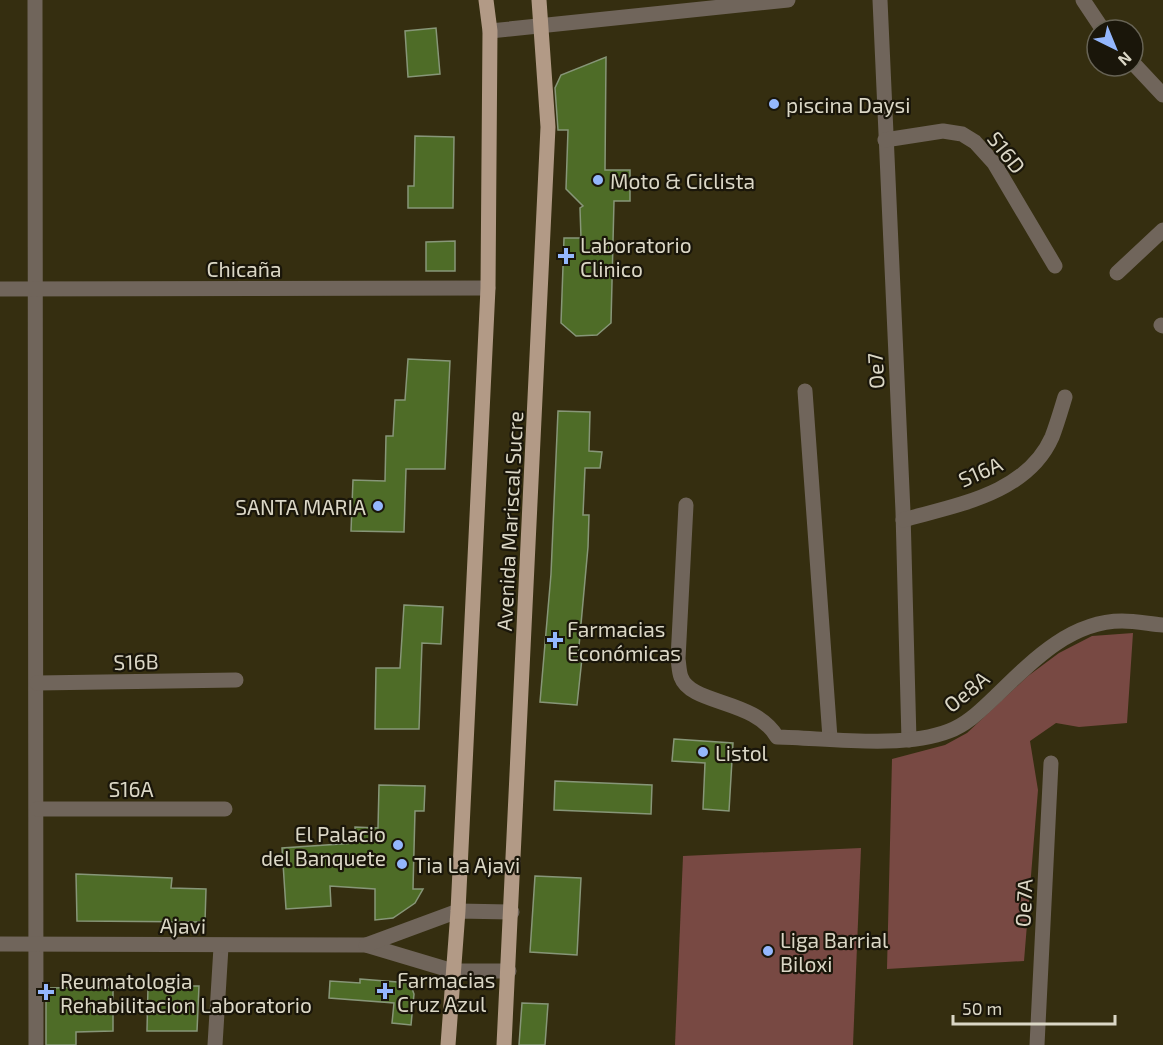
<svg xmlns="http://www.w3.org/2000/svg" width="1163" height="1045" viewBox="0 0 1163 1045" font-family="'Exo 2',sans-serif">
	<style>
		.green { fill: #784943 }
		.building { fill: #4e6c27; stroke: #879678; stroke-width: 1.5 }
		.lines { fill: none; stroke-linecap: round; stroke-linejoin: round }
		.minor { stroke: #70655b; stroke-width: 15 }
		.tertiary { stroke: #70655b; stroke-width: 15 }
		.primary { stroke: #b29a86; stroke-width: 15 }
		.poi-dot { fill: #94b7fd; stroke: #1a160a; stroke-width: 2 }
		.labels { text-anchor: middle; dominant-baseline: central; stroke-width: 4.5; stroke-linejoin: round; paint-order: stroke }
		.poi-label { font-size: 21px; fill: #dbd7c6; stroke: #1a160a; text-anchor: start }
		.street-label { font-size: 21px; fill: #dbd7c6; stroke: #1a160a }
	</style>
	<rect width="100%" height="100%" fill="#352e10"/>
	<!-- green -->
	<g class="green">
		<polygon points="1133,633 1127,723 1079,727 1056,723 1030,741 1038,790 1024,961 887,969 892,759 945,745 967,733 1028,676 1059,653 1092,636"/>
		<polygon points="861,848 853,1045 675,1045 683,856"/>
	</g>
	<!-- building -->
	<g class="building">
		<polygon points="436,28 440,74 408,77 405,31"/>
		<polygon points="606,57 605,170 630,170 630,201 614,201 611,323 597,335 576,336 561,323 564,238 581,238 580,208 583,206 566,189 568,130 558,130 555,88 561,75"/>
		<polygon points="415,136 454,137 453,208 408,208 408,186 414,186"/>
		<polygon points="455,241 455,271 426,271 426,242"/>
		<polygon points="408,359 450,361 445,469 406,469 404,532 351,531 353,480 385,481 386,436 393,436 395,400 405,400"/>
		<polygon points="558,411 590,412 589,451 602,452 600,468 585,468 583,515 589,515 588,547 578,657 582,658 577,705 540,702 551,574"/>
		<polygon points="404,605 443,607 441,644 422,643 419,729 375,729 376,668 400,668"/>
		<polygon points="674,739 733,743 729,811 703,809 705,763 672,761"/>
		<polygon points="555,781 652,785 651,814 554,810"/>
		<polygon points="379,785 425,786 424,811 415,811 413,889 423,889 415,903 393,918 375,920 375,889 330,886 331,906 286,909 282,848 355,843 355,827 378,828"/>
		<polygon points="76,874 172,878 171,888 206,889 205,922 77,921"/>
		<polygon points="535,876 581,878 577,955 530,952"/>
		<polygon points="360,979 410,983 414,994 411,1025 392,1023 394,1003 329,998 330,981 360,983"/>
		<polygon points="148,986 199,986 197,1031 147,1031"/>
		<polygon points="113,987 113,1031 76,1032 76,1045 46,1045 46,988"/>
		<polygon points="522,1003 548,1004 545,1045 519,1045"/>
	</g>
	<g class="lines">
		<!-- minor -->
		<g class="minor">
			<polyline points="35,0 36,1045"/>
			<polyline points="880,0 903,512 909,740"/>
			<polyline points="1083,0 1103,30"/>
			<polyline points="490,31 788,0"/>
			<polyline points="1133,63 1163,95"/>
			<polyline points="885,140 943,131 962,134 975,142 994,163 1055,266"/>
			<polyline points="1117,273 1163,230"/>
			<polyline points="0,289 488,288"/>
			<polyline points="1161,325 1163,326"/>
			<polyline points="805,391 830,738"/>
			<path d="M 686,505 L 678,659 C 679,665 679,672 681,677 C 691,705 755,699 777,737 C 827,738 903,749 949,731 C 968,724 982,709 996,696 C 1031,662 1070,621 1122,621 C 1136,621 1150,624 1163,625"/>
			<path d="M 903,520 C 956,505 1027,494 1052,437 C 1057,424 1061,410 1065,397"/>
			<polyline points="37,683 236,680"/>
			<polyline points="37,809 225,809"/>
			<polyline points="215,1045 221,947"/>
			<polyline points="1037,1045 1051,763"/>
		</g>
		<!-- tertiary -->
		<g class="tertiary">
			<polyline points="0,944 366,945 453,971 509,971"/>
			<polyline points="366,945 458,911 512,912"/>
		</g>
		<!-- primary -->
		<g class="primary">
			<polyline points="448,1045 458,911 488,288 490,31 486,0"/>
			<polyline points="504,1045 548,127 539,0"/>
		</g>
	</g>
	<!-- markers -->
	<g class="poi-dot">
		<circle cx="774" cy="104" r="6"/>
		<circle cx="598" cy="180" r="6"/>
		<path d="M563 247h6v6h6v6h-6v6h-6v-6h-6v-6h6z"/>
		<circle cx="378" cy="506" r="6"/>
		<path d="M552 631h6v6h6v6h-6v6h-6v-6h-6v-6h6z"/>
		<circle cx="703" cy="752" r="6"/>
		<circle cx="398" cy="845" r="6"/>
		<circle cx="402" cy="864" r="6"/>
		<circle cx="768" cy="951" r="6"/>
		<path d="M382 982h6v6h6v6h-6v6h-6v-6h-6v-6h6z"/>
		<path d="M43 983h6v6h6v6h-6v6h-6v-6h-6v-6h6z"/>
	</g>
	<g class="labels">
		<!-- poi labels -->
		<g class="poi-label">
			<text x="786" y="104">piscina Daysi</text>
			<text x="610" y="180">Moto &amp; Ciclista</text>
			<text x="580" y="244">Laboratorio<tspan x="580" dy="24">Clinico</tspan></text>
			<text x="366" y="506" text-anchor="end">SANTA MARIA</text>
			<text x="567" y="628">Farmacias<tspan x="567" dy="24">Económicas</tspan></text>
			<text x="715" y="752">Listol</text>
			<text x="386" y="833" text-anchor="end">El Palacio<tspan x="386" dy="24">del Banquete</tspan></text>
			<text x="414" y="864">Tia La Ajavi</text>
			<text x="780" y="939">Liga Barrial<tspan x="780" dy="24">Biloxi</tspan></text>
			<text x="397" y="979">Farmacias<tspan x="397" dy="24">Cruz Azul</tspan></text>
			<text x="60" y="980">Reumatologia<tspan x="60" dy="24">Rehabilitacion Laboratorio</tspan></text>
		</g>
		<!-- street labels -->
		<g class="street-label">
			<text transform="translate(1007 152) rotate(52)">S16D</text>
			<text x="244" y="268">Chicaña</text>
			<text transform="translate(875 371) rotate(-93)">Oe7</text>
			<text transform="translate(980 471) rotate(-24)">S16A</text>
			<text transform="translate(509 521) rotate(-87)">Avenida Mariscal Sucre</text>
			<text transform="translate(136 661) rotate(-1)">S16B</text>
			<text transform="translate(966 691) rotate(-39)">Oe8A</text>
			<text x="131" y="788">S16A</text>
			<text transform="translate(1023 903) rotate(-87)">Oe7A</text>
			<text transform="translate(183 925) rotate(1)">Ajavi</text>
		</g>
	</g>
	<!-- north arrow -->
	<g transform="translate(1115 48) rotate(137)"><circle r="28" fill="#1a160a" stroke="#676355" stroke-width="1.5"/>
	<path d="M0-4.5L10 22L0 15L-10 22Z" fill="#94b7fd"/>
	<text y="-9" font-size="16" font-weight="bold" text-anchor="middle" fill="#dbd7c6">N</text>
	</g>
	<!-- scale -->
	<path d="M953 1015v9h162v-9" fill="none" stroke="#dbd7c6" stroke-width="3"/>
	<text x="962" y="1015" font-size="18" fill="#dbd7c6" stroke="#1a160a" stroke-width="4.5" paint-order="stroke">50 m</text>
</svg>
